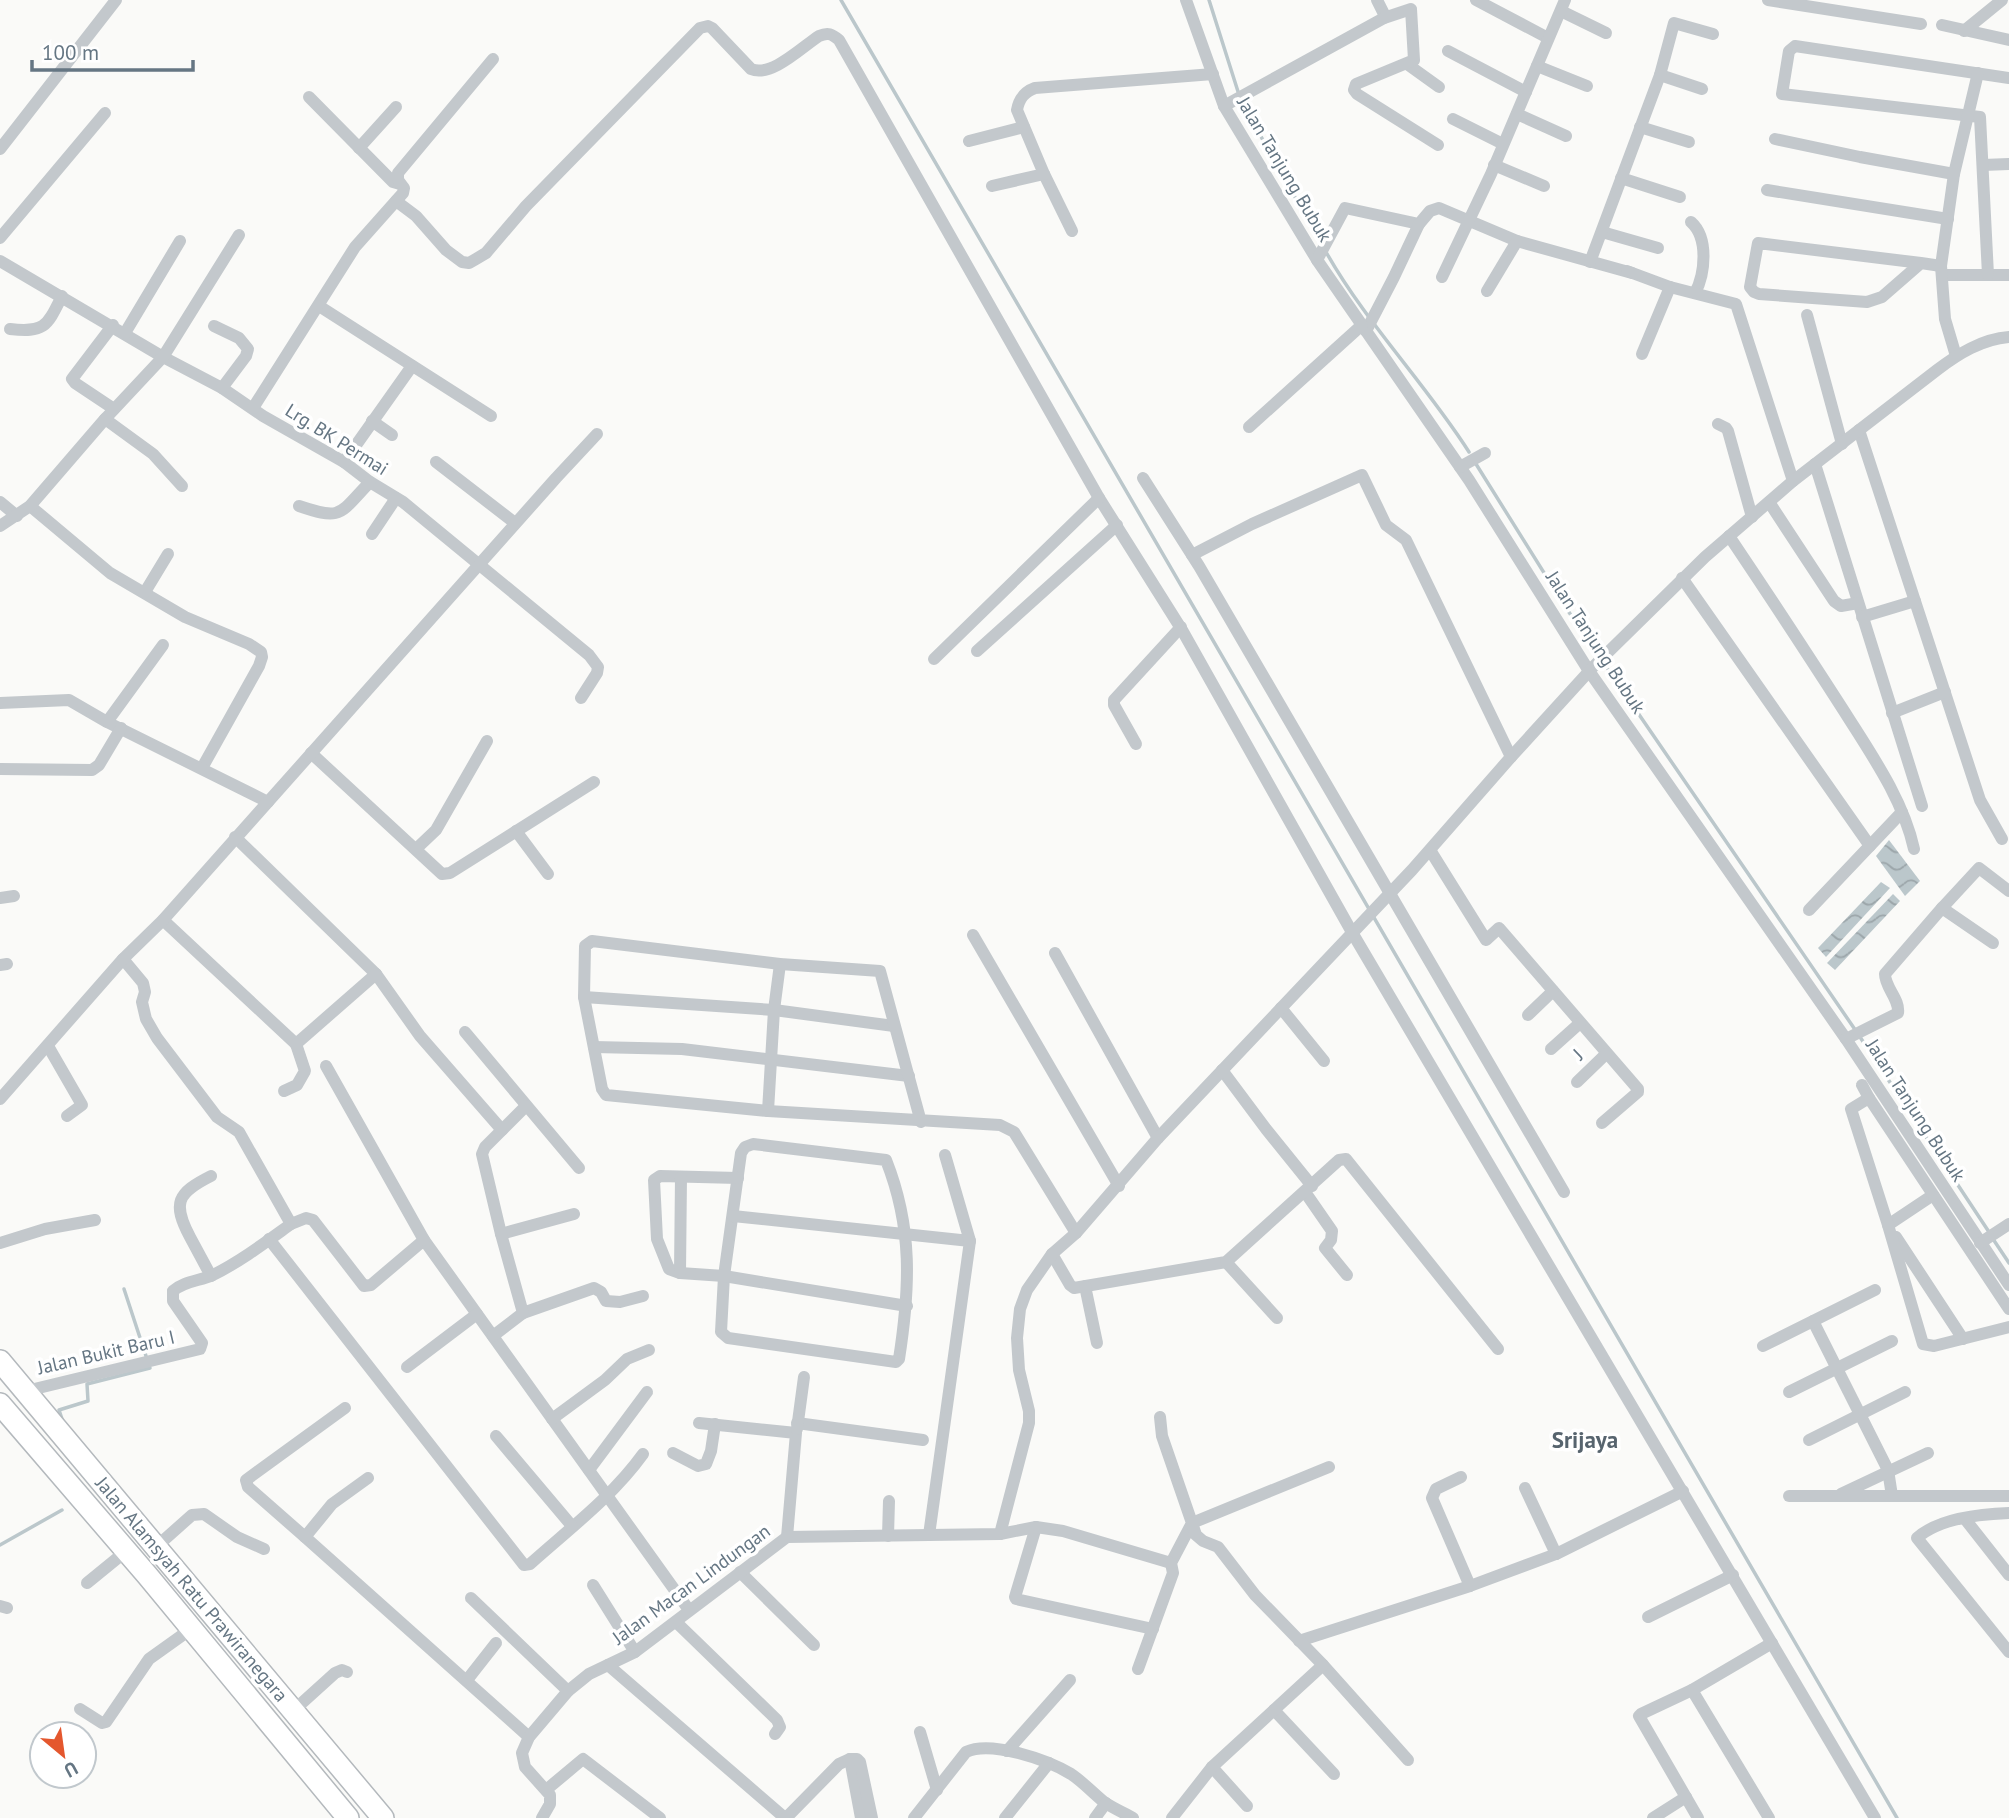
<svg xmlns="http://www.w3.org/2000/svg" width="2009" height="1818" viewBox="0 0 2009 1818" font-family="'PT Sans',sans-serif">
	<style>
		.water { fill: url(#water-waves) }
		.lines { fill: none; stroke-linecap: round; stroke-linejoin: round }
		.stream { stroke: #bbc7cb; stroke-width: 3.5 }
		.trunk-casing { stroke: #b4b9bd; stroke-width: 24 }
		.minor { stroke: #c3c8cc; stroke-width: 12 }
		.trunk { stroke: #fff; stroke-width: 21 }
		.labels { text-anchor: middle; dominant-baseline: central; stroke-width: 7; stroke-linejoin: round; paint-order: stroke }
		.street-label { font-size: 19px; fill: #657683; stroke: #fff }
		.quarter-label { font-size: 23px; font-weight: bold; fill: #57646e; stroke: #fff }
	</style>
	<defs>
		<pattern id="water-waves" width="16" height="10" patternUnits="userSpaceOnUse" patternTransform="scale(1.75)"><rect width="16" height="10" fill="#bbc7cb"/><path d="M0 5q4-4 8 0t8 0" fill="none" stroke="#9ca6aa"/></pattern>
	</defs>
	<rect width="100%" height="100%" fill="#fafaf8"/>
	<!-- water -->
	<g class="water">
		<polygon points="1889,840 1920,881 1905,896 1876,856"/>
		<polygon points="1881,882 1890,888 1826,957 1818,948"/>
		<polygon points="1893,894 1900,901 1835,970 1827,963"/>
	</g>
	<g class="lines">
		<!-- stream -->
		<g class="stream">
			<polyline points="841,0 1897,1818"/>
			<polyline points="1209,0 1241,101 1322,245"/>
			<path d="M 1326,252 C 1366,323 1425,383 1469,452"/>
			<polyline points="1476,464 1566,608 1599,655"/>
			<polyline points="1603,662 1856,1031"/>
			<polyline points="1860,1037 1989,1232"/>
			<polyline points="1993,1239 2009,1263"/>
			<polyline points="124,1289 146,1356"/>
			<polyline points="63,1422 59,1410 88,1401 87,1384 150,1368"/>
			<polyline points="0,1545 62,1510"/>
		</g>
		<!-- trunk casing -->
		<g class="trunk-casing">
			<g id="trunk">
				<polyline points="0,1361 383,1818"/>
				<polyline points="0,1404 147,1575 348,1818"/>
			</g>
		</g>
		<!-- minor -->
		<g class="minor">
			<polyline points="1186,0 1224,106 1317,260 1469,480 1589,671 1846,1039 2009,1285"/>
			<polyline points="1377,0 1385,16 1384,18"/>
			<polyline points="1476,0 1548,38"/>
			<polyline points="1768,0 1921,24"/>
			<polyline points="1561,11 1606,33"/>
			<polyline points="1942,25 2009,40"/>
			<polyline points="1964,31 2002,0"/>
			<polyline points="1448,51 1526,92"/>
			<polyline points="1407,64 1439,87"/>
			<polyline points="1537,66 1587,86"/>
			<polyline points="1660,75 1702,89"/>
			<polyline points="309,97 393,182 400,184"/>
			<polyline points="1224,106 1384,18 1411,9 1414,60 1356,84 1354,90 1357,94 1438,145"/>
			<polyline points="1517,114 1566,136"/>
			<polyline points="1453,119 1503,144"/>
			<polyline points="1640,127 1689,142"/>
			<polyline points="1775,139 1860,157 1954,174"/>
			<polyline points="969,141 1024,127"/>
			<polyline points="359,148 396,107"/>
			<polyline points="0,149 116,0"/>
			<polyline points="1494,165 1544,186"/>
			<polyline points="1983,165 2009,164"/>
			<polyline points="1044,174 1072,231"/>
			<polyline points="1621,178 1680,197"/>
			<path d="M 992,186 L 1044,174 L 1017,110 C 1019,99 1024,92 1035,88 L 1213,74"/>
			<polyline points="1767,190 1948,219"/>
			<path d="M 396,201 L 416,216 L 446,250 L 462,262 L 469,263 L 476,259 L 486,253 L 526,206 L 700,28 L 708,26 L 712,28 L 751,69 C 771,78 802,47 819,36 C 828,32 832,34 839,40 L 1099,498 L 1182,630 L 1353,934 L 1875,1818"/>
			<path d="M 1691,222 C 1709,238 1705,274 1695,293"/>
			<polyline points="1602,232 1658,248"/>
			<polyline points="0,238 105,113"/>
			<polyline points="1317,260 1345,208 1419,224 1430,211 1439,208 1517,241 1632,273"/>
			<polyline points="0,261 163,357 222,388 263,416 344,462 370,482 403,502 589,655 598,667 597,673 581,698"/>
			<polyline points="1590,262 1660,75 1674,23 1713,34"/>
			<polyline points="1921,263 1882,297 1867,302 1759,294 1754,292 1750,287 1758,243 1921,263 1941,266"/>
			<polyline points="1627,271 1670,287 1736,304 1793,481"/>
			<polyline points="1942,275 2009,275"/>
			<polyline points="1988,275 1980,117 1782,94 1789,51 1795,46 2009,78"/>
			<polyline points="1442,277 1491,174 1565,0"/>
			<polyline points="1487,291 1517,241"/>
			<polyline points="319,306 491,416"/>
			<polyline points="1807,315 1842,444"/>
			<polyline points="113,325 72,379 75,383 114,409"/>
			<polyline points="214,326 239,338 248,349 246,356 222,388"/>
			<path d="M 10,329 C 45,333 47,326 62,296"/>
			<polyline points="1366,331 1394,277 1419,224"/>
			<polyline points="125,333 180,241"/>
			<polyline points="1642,354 1670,287"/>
			<polyline points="1956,356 1945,319 1941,266 1954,174 1978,73"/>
			<polyline points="253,408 355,247 403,193 404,188 398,180 398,173 493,59"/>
			<polyline points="105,419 153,454 182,486"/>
			<polyline points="372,421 392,435"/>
			<polyline points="1718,424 1726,428 1728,431 1752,517"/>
			<polyline points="1249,427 1362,325"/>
			<polyline points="1859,430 1980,800 2002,839"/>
			<polyline points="344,462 412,366"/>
			<polyline points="436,462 515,523"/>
			<polyline points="1815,464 1922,806"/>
			<polyline points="1460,467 1485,453"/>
			<polyline points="1143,478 1199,566 1564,1192"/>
			<polyline points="0,502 17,516"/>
			<polyline points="1769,502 1834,601 1841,606 1858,603"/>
			<polyline points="30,506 110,573 185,617 249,644 261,652 262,657 259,666 202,768"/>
			<path d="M 299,506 C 343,521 339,514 370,482"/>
			<polyline points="0,526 30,506 105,419 163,357 239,235"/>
			<polyline points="372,534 396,498"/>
			<path d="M 1729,536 C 1768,594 1806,652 1844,711 C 1871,754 1903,799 1914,849"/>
			<polyline points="1192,555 1252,524 1362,475 1386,525 1406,540 1511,757"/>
			<polyline points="1682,578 1870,846"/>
			<polyline points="145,592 168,554"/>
			<polyline points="1862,617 1915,601"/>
			<polyline points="977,651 1117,525"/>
			<polyline points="934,659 1099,498"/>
			<polyline points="0,703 69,700 107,722 268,802"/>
			<polyline points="1892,713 1945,692"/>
			<polyline points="107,722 163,645"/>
			<polyline points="1136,744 1114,705 1114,700 1181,627"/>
			<polyline points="311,753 442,874 450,873 594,782"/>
			<polyline points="0,769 92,770 99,765 121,728"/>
			<polyline points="516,831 548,874"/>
			<polyline points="235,837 376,974 420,1036 502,1130"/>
			<polyline points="416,849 436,830 487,741"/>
			<polyline points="1430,850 1486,940 1499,928 1638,1089 1638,1092 1602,1123"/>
			<polyline points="0,898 14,896"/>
			<polyline points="1942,908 1993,943"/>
			<polyline points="1809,910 1902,812"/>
			<polyline points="163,920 296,1044 376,974"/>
			<polyline points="973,935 1119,1186"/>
			<polyline points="1055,953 1158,1138"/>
			<polyline points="123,959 143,983 145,992 142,1002 146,1019 157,1038 217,1117 239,1132 291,1224 306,1218 313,1220 364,1286 371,1285 424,1240 689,1610"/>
			<polyline points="0,965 7,964"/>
			<polyline points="584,997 774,1010 894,1026"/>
			<polyline points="1281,1008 1324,1061"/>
			<polyline points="1528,1015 1553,991"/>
			<polyline points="465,1032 579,1168"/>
			<path d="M 1846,1039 L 1898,1013 C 1900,999 1885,988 1885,974 L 1942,908 L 1979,868 L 2009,891"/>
			<polyline points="48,1046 82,1105 67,1116"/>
			<polyline points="594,1047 682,1049 909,1076"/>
			<polyline points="1551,1049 1580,1023"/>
			<polyline points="326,1066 424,1240"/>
			<polyline points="1222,1070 1266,1129 1312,1186"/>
			<polyline points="1577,1082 1606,1054"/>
			<polyline points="1862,1085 1869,1098"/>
			<polyline points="284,1091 297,1085 305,1071 296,1044"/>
			<polyline points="0,1099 123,959 163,920 556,478 597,434"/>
			<polyline points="768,1111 774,1010 780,964"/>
			<polyline points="921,1122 880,971 780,964 592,941 585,946 584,997 602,1089 606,1095 768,1111 1000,1125 1014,1132 1076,1233"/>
			<path d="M 753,1144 L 886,1160 C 913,1228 910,1288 899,1359 L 896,1362 L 728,1338 L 721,1332 L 724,1276 L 741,1153 L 745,1147 Z"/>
			<polyline points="738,1178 660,1176 654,1180 657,1239 669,1269 680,1273 724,1276 907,1306"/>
			<polyline points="1305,1192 1332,1231 1331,1240 1325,1248 1347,1275"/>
			<polyline points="733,1216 970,1241"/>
			<polyline points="1888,1225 1933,1195"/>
			<polyline points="501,1234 574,1214"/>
			<polyline points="1896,1237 1963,1339"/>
			<path d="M 269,1239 L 524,1565 L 530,1564 C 569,1529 612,1497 643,1454"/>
			<polyline points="0,1243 45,1229 95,1220"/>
			<polyline points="1980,1243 2009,1224"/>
			<polyline points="1052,1254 1070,1285 1074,1288 1226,1262 1339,1160 1346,1159 1498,1349"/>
			<polyline points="1226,1262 1277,1318"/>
			<polyline points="680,1273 681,1177"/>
			<path d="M 211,1276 C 204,1263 197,1250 190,1237 C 172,1203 177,1193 211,1176"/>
			<polyline points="1085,1286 1097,1343"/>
			<polyline points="2009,1309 1869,1098 1851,1109 1888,1225 1923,1344 1934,1346 2009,1327"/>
			<polyline points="523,1313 594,1288 601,1292 606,1301 620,1302 643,1296"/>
			<polyline points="1813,1321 1888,1470 1892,1496"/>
			<polyline points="493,1336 523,1313 501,1234 482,1154 485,1147 526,1106"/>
			<polyline points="1763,1346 1875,1290"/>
			<polyline points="407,1367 477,1314"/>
			<path d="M 26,1391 L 200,1349 L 202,1343 L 173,1301 L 173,1291 C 184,1281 200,1281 213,1275 C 241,1261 266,1242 291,1224"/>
			<polyline points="1789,1392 1892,1341"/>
			<polyline points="552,1419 605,1380 627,1359 649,1350"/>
			<polyline points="699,1423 796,1433 787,1537"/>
			<polyline points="797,1423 923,1440"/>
			<polyline points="797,1429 804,1377"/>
			<polyline points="496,1436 572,1526"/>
			<polyline points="1809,1440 1905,1392"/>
			<polyline points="673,1453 698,1466 706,1464 711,1451 715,1424"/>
			<polyline points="589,1470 647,1392"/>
			<polyline points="1461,1477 1436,1489 1432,1498 1470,1586"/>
			<polyline points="368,1478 332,1504 305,1537 529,1737"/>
			<polyline points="1525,1488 1556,1554"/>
			<polyline points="1841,1494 1928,1453"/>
			<polyline points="1789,1496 2009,1496"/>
			<path d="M 2009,1513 C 1981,1514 1939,1518 1917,1538 L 2009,1652"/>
			<polyline points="1965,1519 2009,1575"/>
			<polyline points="1036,1527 1015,1597 1016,1599 1153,1629"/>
			<path d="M 1000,1534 L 1029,1423 L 1029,1411 L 1019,1370 L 1017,1338 L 1020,1309 L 1027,1290 L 1052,1254 L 1076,1233 L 1158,1138 L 1412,870 L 1511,757 L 1593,667 L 1705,557 L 1793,481 L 1937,370 C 1958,354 1982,339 2009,337"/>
			<polyline points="929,1535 970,1241 945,1155"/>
			<polyline points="888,1536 889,1501"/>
			<polyline points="305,1537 248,1487 246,1480 345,1408"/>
			<polyline points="156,1547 192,1515 204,1514 237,1537 264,1549"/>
			<polyline points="740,1572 814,1645"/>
			<polyline points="87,1583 125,1552"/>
			<polyline points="593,1585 635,1652"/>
			<polyline points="471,1598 568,1691"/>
			<polyline points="0,1606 7,1608"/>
			<polyline points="1648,1617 1733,1575"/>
			<polyline points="676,1622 777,1720 780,1727 775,1734"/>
			<polyline points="1299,1641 1470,1586 1556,1554 1683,1491"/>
			<polyline points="608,1665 785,1818"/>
			<polyline points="1323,1665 1408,1760"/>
			<polyline points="1138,1669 1173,1573 1171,1563 1192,1523 1162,1436 1160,1417"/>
			<polyline points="467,1680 496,1643"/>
			<polyline points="1692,1690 1769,1818"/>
			<polyline points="80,1709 102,1723 106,1722 149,1659 191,1629"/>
			<polyline points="1274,1710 1334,1774"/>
			<polyline points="293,1711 335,1673 342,1670 347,1672"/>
			<polyline points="920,1732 937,1790"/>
			<polyline points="1007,1751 1070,1680"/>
			<polyline points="850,1759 861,1818"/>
			<polyline points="1212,1767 1247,1806"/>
			<polyline points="546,1790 583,1759 660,1818"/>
			<polyline points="542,1818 550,1804 550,1795 525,1767 522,1753 529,1737 568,1691 589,1674 635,1652 787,1537 1000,1534 1036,1527 1063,1531 1171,1563"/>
			<polyline points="786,1818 839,1764 850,1759 857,1759 860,1762 872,1818"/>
			<path d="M 914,1818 L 966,1752 C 991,1740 1048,1760 1071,1774 C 1083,1782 1093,1793 1104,1802 C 1113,1808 1124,1813 1133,1818"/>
			<polyline points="1005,1818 1049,1763"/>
			<polyline points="1095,1818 1106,1803"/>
			<polyline points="1172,1818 1212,1767 1323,1665 1255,1595 1218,1547 1203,1541 1196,1535 1192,1523 1329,1467"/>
			<polyline points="1653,1818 1686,1797"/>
			<polyline points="1698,1818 1639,1716 1641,1714 1692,1690 1772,1643"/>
		</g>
		<!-- trunk -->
		<use href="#trunk" class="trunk"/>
	</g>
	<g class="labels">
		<!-- street labels -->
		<g class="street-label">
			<text transform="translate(1285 169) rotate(59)">Jalan Tanjung Bubuk</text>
			<text transform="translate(337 439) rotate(32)">Lrg. BK Permai</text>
			<text transform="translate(1596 642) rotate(57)">Jalan Tanjung Bubuk</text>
			<text transform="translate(1578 1054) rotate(-44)">J</text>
			<text transform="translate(1916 1110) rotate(57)">Jalan Tanjung Bubuk</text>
			<text transform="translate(106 1352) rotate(-13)">Jalan Bukit Baru I</text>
			<text transform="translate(691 1584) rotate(-36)">Jalan Macan Lindungan</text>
			<text transform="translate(192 1589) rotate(50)">Jalan Alamsyah Ratu Prawiranegara</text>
		</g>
		<!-- quarter labels -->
		<g class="quarter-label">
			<text x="1585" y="1439">Srijaya</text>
		</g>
	</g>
	<!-- north arrow -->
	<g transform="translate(63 1755) rotate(151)"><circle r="33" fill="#ffffff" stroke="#c1c8cd" stroke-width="2"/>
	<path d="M0-5L12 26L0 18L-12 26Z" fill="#e4572e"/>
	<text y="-10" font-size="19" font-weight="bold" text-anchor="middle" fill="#657683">U</text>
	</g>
	<!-- scale -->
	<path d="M32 60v10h161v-10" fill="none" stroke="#657683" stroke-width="3.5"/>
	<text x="42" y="60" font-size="21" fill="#657683" stroke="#ffffff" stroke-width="5" paint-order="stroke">100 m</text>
</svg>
